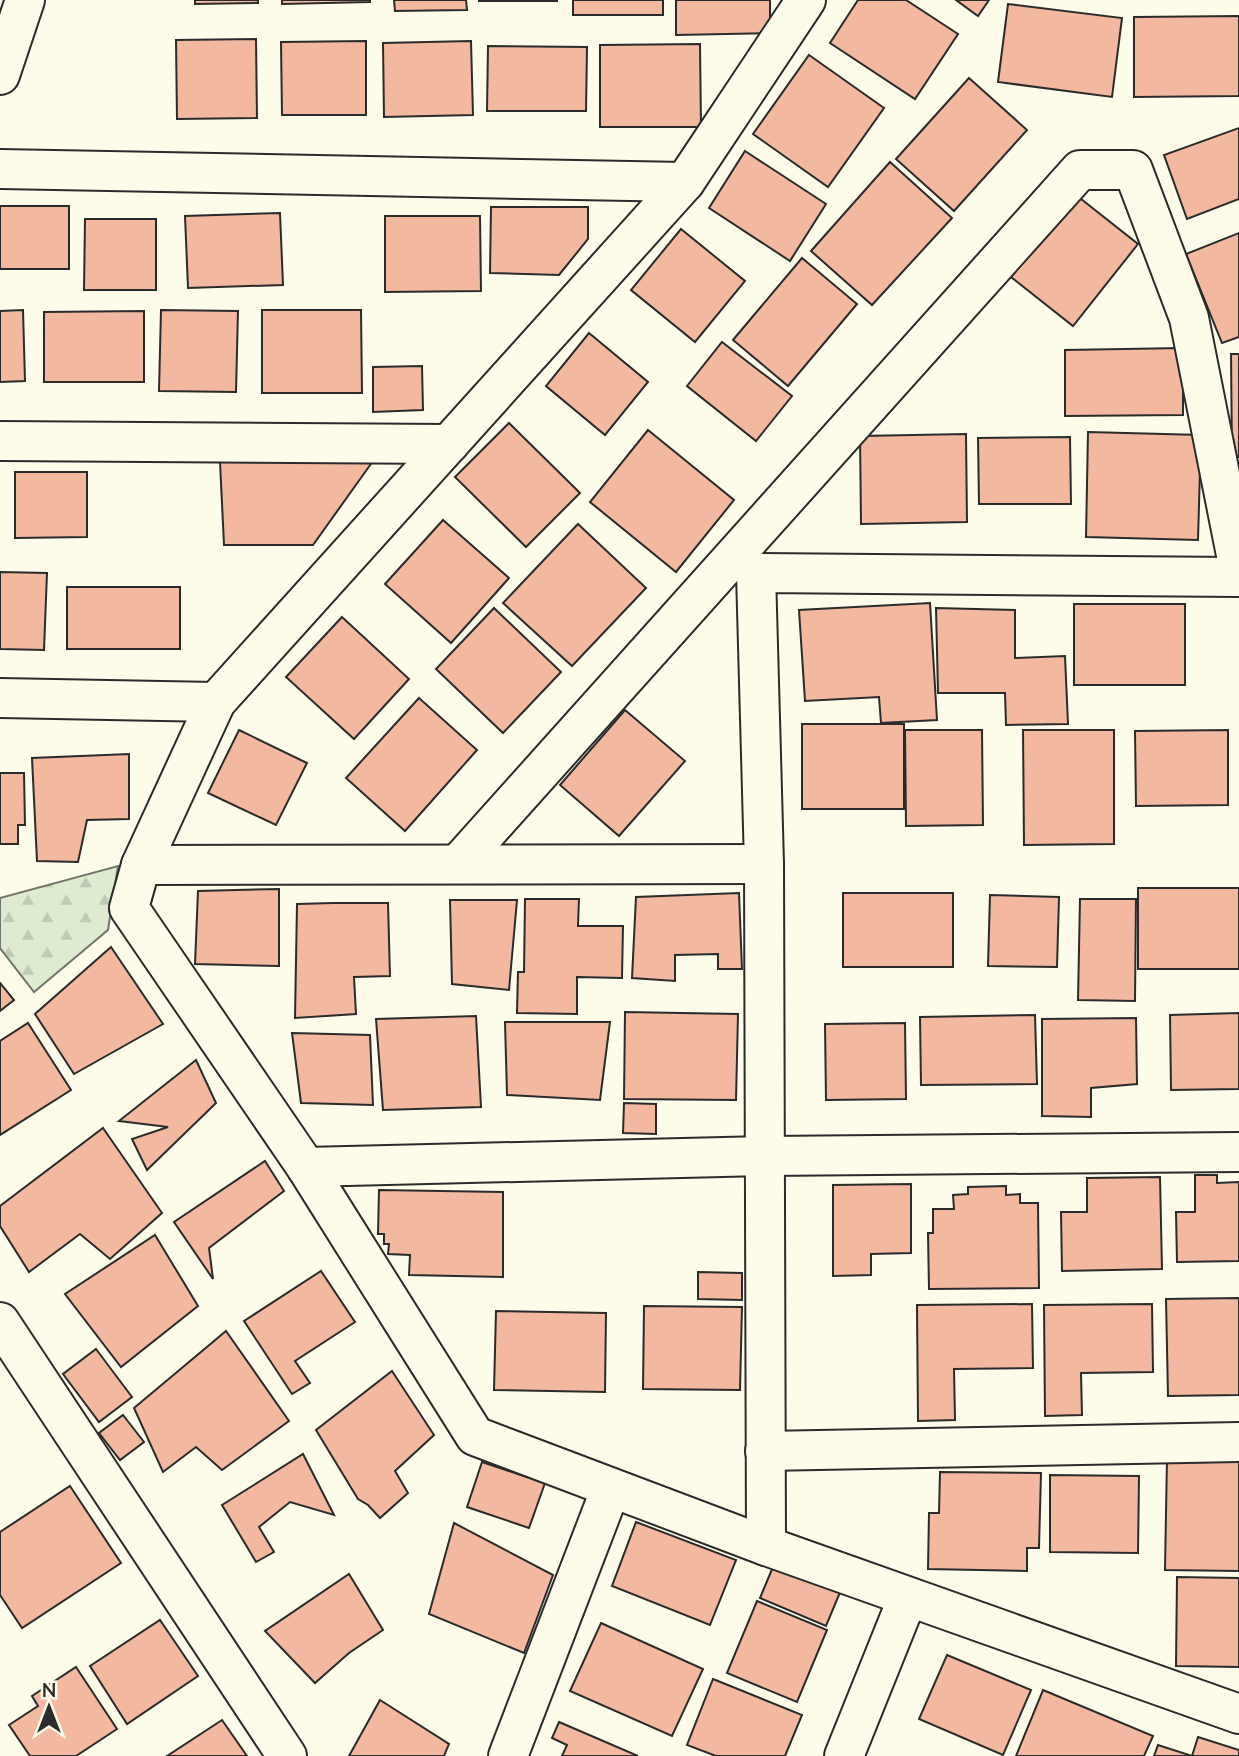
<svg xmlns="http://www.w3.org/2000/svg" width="1239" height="1756" viewBox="0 0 1239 1756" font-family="Lato,sans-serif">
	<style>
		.forest { fill: url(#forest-firs); stroke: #74746e; stroke-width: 2 }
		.building { fill: #f2b8a0; stroke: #2b2b2b; stroke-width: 2 }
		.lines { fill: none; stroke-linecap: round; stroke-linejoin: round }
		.minor-casing { stroke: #2b2b2b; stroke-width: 42 }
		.minor { stroke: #fdfbea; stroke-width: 38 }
	</style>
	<defs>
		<pattern id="forest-firs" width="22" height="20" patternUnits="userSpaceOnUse" patternTransform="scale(1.75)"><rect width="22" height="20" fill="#deebd1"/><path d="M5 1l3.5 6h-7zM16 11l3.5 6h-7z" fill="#bfcab4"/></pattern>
	</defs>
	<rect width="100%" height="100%" fill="#fdfbea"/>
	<!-- forest -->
	<polygon class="forest" points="118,866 108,930 34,992 0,948 0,898"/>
	<!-- building -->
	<g class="building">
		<polygon points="195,0 258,0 258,3 195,4"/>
		<polygon points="282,0 370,0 370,2 282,4"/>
		<polygon points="394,0 466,0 467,10 395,11"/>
		<rect x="479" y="0" width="78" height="1"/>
		<rect x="573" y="0" width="90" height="15"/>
		<polygon points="676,0 770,0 770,33 676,35"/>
		<polygon points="858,0 906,0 958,34 915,99 830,43"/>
		<polygon points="956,0 989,0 978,16"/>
		<polygon points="1008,4 1122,18 1112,97 998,82"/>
		<polygon points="1239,16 1239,96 1134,97 1134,17"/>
		<polygon points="256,39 257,118 177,119 176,40"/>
		<polygon points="366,41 366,115 282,115 281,42"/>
		<polygon points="471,41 473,115 384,117 383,43"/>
		<polygon points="700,44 701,127 600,127 600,45"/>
		<polygon points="488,46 587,47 586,111 487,111"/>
		<polygon points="809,55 884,108 828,187 753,134"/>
		<polygon points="969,78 1027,130 954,211 896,159"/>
		<polygon points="1239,128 1239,199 1187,219 1164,155"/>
		<polygon points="745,151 826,204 790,261 709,208"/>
		<polygon points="890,162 952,218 872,305 811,251"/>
		<polygon points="1076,195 1138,244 1073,326 1011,277"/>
		<rect x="0" y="206" width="69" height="63"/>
		<polygon points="491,207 588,207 588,239 559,275 490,273"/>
		<polygon points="280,213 283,285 188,288 185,216"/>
		<polygon points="385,216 480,216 481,291 385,292"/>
		<polygon points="85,219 156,219 156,290 84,290"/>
		<polygon points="681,229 745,281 695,342 631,290"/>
		<polygon points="1239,233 1239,337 1222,343 1186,254"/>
		<polygon points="802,258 857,304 788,386 733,340"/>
		<polygon points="23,310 25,381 0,382 0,311"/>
		<polygon points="161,310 238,311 236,392 159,391"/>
		<polygon points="262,310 361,310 362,393 262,393"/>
		<polygon points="144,311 144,382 44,382 44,312"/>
		<polygon points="589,333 648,382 605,435 546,386"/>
		<polygon points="722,342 792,396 756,441 687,386"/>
		<polygon points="1183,348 1183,415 1065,416 1065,350"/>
		<polygon points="1231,354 1239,354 1239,457 1232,457"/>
		<polygon points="422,366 423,410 373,412 373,367"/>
		<polygon points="509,423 580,493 526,547 455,477"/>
		<polygon points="648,430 734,500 676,572 590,502"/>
		<polygon points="1088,432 1201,435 1198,540 1086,537"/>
		<polygon points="966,434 967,522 861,524 860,436"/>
		<polygon points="1070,437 1071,504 979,504 978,438"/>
		<polygon points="373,461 313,545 224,545 220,462"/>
		<polygon points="15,472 87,472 87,537 15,538"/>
		<polygon points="443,520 509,578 451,643 385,584"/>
		<polygon points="578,524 646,588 572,666 503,603"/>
		<polygon points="0,572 47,573 44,650 0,649"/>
		<rect x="67" y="587" width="113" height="62"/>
		<polygon points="930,603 937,720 881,723 879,697 805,701 799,610"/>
		<rect x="1074" y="604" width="111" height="81"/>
		<polygon points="494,608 561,672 503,733 436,669"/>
		<polygon points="936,608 1015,610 1015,658 1065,656 1068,724 1006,725 1005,693 938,693"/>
		<polygon points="342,617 409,679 354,739 286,677"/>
		<polygon points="419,698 477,750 405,831 346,778"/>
		<polygon points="625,710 685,761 619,836 560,785"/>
		<rect x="802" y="724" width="102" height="85"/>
		<polygon points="239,730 307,763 276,825 208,793"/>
		<polygon points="905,730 982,730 983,825 906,826"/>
		<polygon points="1023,730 1114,730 1114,844 1024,845"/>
		<polygon points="1228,730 1228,805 1136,806 1135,731"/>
		<polygon points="129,754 129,819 87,820 78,862 37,861 32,758"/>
		<polygon points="0,773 24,773 25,825 18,825 18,844 0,844"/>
		<rect x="1138" y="888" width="101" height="81"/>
		<polygon points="279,889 279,966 195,964 198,891"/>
		<polygon points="739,893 742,969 718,969 718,954 675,955 675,981 632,978 636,897"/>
		<rect x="843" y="893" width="110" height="74"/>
		<polygon points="990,895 1059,897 1057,967 988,966"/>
		<polygon points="525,899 579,899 578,926 623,926 622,978 577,977 577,1014 517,1013 518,972 524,972"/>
		<polygon points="1080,899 1136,899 1135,1001 1078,1000"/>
		<polygon points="450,900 517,900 509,990 452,984"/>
		<polygon points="333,903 388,903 390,976 354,977 356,1014 295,1018 297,904"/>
		<polygon points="111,947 163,1024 74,1074 35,1014"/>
		<polygon points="0,983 14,1000 0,1011"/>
		<polygon points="625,1012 738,1014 736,1100 624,1099"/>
		<polygon points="1239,1013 1239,1089 1171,1090 1170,1015"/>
		<polygon points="1035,1015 1037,1084 921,1085 920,1017"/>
		<polygon points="476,1016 481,1107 383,1110 376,1019"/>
		<polygon points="1136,1018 1137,1084 1091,1088 1091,1117 1042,1116 1042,1019"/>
		<polygon points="505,1022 610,1022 600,1100 507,1095"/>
		<polygon points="28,1023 71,1090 0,1135 0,1041"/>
		<polygon points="905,1023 906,1099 826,1100 825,1024"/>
		<polygon points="292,1033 370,1035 373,1105 301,1103"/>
		<polygon points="196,1060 216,1103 147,1170 132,1139 168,1127 119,1121"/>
		<polygon points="624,1103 656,1104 656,1134 623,1133"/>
		<polygon points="103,1128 162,1213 110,1259 80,1234 29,1272 0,1226 0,1206"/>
		<polygon points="265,1161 284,1191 209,1248 213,1279 174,1222"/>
		<polygon points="1195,1175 1217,1175 1217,1183 1239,1182 1239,1261 1177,1262 1176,1212 1195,1212"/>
		<polygon points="1160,1177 1162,1269 1062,1271 1061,1212 1087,1212 1087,1178"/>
		<polygon points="911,1184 911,1253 871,1254 871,1275 833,1276 833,1185"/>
		<polygon points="1006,1186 1006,1195 1020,1194 1020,1203 1038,1203 1039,1288 929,1289 928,1233 933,1233 933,1209 954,1209 953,1195 968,1194 968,1187"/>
		<polygon points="379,1190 503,1192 503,1277 409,1275 410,1255 388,1254 389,1244 384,1244 384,1234 378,1234"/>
		<polygon points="155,1235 198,1306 121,1367 65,1294"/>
		<polygon points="321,1271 355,1322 295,1361 310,1383 292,1394 244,1321"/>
		<polygon points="698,1272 742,1273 742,1300 698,1299"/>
		<polygon points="1239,1298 1239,1395 1168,1396 1166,1299"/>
		<polygon points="1032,1304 1033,1368 954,1369 955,1420 918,1421 917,1305"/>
		<polygon points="1152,1304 1153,1372 1081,1373 1082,1415 1045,1416 1044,1305"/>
		<polygon points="644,1306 742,1307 740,1390 643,1389"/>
		<polygon points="496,1311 606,1313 605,1392 494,1390"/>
		<polygon points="226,1331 289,1421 222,1470 196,1447 163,1472 134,1408"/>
		<polygon points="96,1349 132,1397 99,1422 63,1374"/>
		<polygon points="392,1371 434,1435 395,1471 408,1493 380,1518 368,1505 358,1499 316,1430"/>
		<polygon points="123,1415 144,1442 120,1460 99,1433"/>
		<polygon points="303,1454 334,1515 290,1502 259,1527 274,1552 256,1562 222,1505"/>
		<polygon points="1167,1458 1239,1459 1239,1571 1165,1570"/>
		<polygon points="482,1462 545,1483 529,1528 467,1507"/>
		<polygon points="940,1472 1041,1473 1039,1548 1027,1548 1027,1571 928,1569 929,1513 939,1513"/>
		<polygon points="1050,1475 1139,1476 1138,1553 1050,1552"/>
		<polygon points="70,1486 121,1563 22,1628 0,1595 0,1532"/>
		<polygon points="636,1522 736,1560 710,1625 612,1586"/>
		<polygon points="454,1523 553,1575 524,1653 429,1614"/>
		<polygon points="775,1562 841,1590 826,1626 760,1598"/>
		<polygon points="349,1574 383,1630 349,1653 315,1683 265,1631"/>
		<polygon points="1177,1577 1239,1578 1239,1667 1176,1666"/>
		<polygon points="757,1601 827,1630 797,1702 727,1673"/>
		<polygon points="160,1620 198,1676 127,1724 90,1666"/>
		<polygon points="601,1623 703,1669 672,1736 570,1691"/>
		<polygon points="947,1655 1031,1690 1003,1755 919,1719"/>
		<polygon points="76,1667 117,1729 76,1756 30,1756 9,1725 38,1706 32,1696"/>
		<polygon points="713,1679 802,1715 785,1756 716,1756 687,1745"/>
		<polygon points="1043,1690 1153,1736 1144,1756 1016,1756"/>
		<polygon points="380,1700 449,1744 444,1756 349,1756"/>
		<polygon points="222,1720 247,1756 167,1756"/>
		<polygon points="559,1722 638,1756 562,1756 567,1745 552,1738"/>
		<polygon points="1198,1737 1239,1750 1239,1756 1154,1756 1158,1745 1192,1756"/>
	</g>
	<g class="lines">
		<!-- minor casing -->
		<g class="minor-casing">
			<g id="minor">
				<polyline points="806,0 685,182 216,702 141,865 129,908 306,1167 475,1436 766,1546 1239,1714"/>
				<polyline points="0,75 25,0"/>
				<polyline points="0,169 685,182"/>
				<polyline points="0,441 449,444"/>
				<polyline points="0,698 216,702"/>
				<polyline points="458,864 1080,170 1133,170 1189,318 1239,570"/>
				<polyline points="141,865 764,864"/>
				<polyline points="306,1167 765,1156 1239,1152"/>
				<polyline points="0,1322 287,1756"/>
				<polyline points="765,1451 1239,1442"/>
				<polyline points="766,1546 764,864 756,573 1239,577"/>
				<polyline points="508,1756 611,1488"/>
				<polyline points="844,1756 908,1597"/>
			</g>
		</g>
		<!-- minor -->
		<use href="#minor" class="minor"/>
	</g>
	<!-- north arrow -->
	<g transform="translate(49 1707)" stroke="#fdfbea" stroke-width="5" paint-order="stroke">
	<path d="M0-5L12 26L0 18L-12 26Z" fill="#2b2b2b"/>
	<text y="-10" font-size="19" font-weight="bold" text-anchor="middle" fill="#2b2b2b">N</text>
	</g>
</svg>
